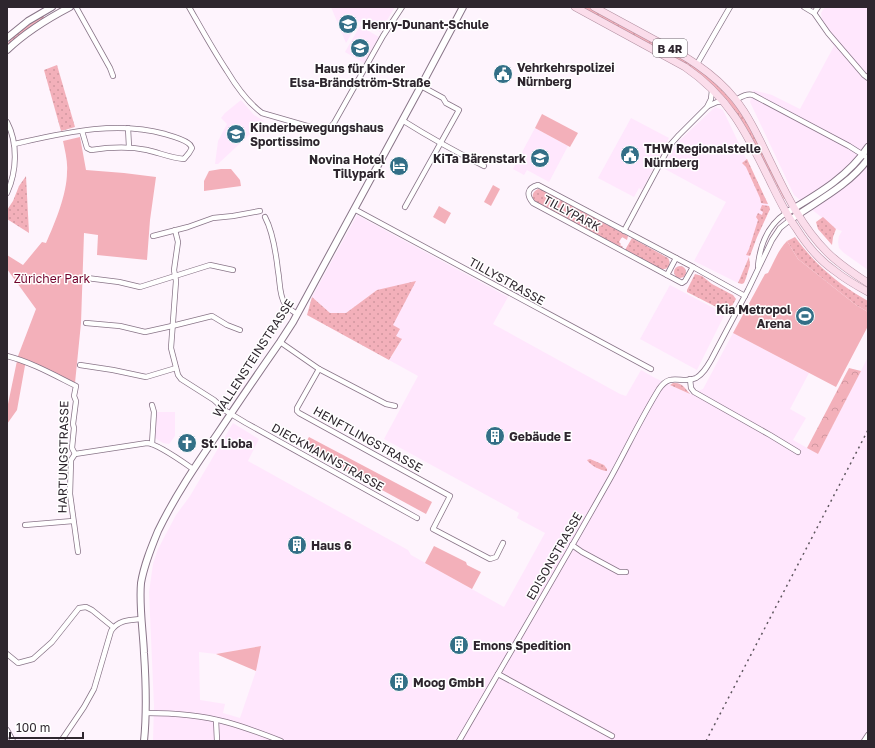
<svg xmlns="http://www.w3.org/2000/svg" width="875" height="748" viewBox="0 0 875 748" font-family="'Golos Text',sans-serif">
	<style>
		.built { fill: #ffe7fd; fill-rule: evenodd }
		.grass { fill: url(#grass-dots) }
		.forest { fill: url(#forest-crowns) }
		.green { fill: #f3b0ba }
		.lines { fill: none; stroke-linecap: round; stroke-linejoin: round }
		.street-casing { stroke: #897588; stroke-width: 6 }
		.secondary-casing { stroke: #897588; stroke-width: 8 }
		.primary-casing { stroke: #b18fa0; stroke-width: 8 }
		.street { stroke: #fff; stroke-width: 4.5 }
		.secondary { stroke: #fff; stroke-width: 6 }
		.primary { stroke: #fbddeb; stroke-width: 7 }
		.rail { stroke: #5e565e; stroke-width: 1.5; stroke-dasharray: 2 4; stroke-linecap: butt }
		.labels { text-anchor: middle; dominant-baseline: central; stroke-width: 3; stroke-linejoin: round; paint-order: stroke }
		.shield { fill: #fff; stroke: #6d676d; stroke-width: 1 }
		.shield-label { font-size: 11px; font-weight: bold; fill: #2e262e }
		.poi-label { font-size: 12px; font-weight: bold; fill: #2e262e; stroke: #fff; text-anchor: start }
		.street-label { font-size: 12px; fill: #2e262e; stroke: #fff }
		.park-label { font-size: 12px; fill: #71012b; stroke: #fff }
	</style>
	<defs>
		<pattern id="grass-dots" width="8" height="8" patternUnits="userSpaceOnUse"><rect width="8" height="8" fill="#f3b0ba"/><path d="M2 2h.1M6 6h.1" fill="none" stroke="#d197a0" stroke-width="1.8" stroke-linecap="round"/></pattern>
		<pattern id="forest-crowns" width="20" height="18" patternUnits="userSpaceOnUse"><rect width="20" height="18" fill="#f3b0ba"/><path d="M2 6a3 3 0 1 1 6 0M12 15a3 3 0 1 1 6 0" fill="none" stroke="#d197a0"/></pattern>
	</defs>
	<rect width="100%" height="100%" fill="#fef4fd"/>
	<!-- built -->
	<g class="built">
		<polygon points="331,7 395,7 380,32 364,22 363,23 359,21 346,43"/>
		<polygon points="825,7 868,7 868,270 844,253 839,248 838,242 839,236 842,231 836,229 794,195 750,102 753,90 772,95 800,109 834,46 824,32 821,13"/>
		<polygon points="360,26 379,37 364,63 345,52"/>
		<polygon points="241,100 254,115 264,121 218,164 215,164 218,141 227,124 221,118 225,113"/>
		<polygon points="715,107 723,110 770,209 757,237 738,283 694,261 726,202 663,168 676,144"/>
		<polygon points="631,118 669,138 642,190 639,188 634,197 598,178"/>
		<polygon points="535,128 568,146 549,182 527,170 524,175 513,169"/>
		<path d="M 357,215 L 508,297 L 493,324 L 620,394 L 626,396 L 641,370 L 655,378 L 690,394 L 703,389 L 733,333 L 809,373 L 790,409 L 806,418 L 793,440 L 818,454 L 868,357 L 868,741 L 153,741 L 154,706 L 149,592 L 153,564 L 158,549 L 176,515 L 190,496 L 233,423 L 259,439 L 248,461 L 408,550 L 411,555 L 504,607 L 545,533 L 517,518 L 519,513 L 384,439 L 418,376 L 389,360 L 402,340 L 396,336 L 393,325 L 377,290 L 346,313 L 330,313 L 312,297 ZM 261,646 L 256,671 L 240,718 L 223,713 L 225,704 L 200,700 L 199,652 L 216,654 Z"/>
		<polygon points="670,285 725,314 697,370 640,339"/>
		<polygon points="156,412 175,412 175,436 169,444 163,443 155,438"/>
	</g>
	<!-- grass -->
	<g class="grass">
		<polygon points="580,7 588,7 681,58 707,75 728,96 742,113 753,132 786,199 784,199 754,142 742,121 730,105 709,82"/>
		<path d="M 43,15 L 45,18 L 19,36 L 7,46 L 7,44 C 18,31 29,24 43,15 Z"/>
		<polygon points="57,65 75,127 61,131 44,70"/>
		<polygon points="747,159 768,204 761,203 760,198 746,167 742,163"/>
		<polygon points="26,176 29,233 7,219 7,210 13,201 19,186"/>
		<path d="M 538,189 L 543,190 L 628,236 L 627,240 L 622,237 L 619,242 L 621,244 L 620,245 L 623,247 L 622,249 L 535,202 C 531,197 532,192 538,189 Z"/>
		<polygon points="762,205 769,206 770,209 757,237 750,256 746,255 749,249 758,220 756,217 758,213 762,215 763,212 760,210"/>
		<polygon points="823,217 836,229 833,237 832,245 818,229 816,222"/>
		<path d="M 795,237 C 802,246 809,255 817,263 C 832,278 850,291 868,301 L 868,312 L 856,305 L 798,259 L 787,241 Z"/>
		<path d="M 632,238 L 668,258 C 672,264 668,271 660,269 L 625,250 Z"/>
		<polygon points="749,257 750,265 746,278 744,283 742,284 738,283"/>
		<circle cx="680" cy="272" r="6"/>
		<polygon points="695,274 702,276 712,284 729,293 733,295 736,299 728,313 687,292 687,290"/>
		<polygon points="416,281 393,325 400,329 396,336 402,339 389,360 307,315 312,297 330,313 346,313 377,290"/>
		<path d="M 673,383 C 682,382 685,388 690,394 L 670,385 Z"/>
		<path d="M 590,459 L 604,465 L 607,469 L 607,471 C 601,471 590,465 587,460 Z"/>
	</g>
	<!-- forest -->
	<polygon class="forest" points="849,368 861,371 818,454 807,448"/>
	<!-- green -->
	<g class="green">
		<polygon points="542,114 578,133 570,147 535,128"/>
		<path d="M 80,137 L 86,170 L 124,173 L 156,177 L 150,220 L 147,260 L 97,255 L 98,235 L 84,233 L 81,323 L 75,383 L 26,360 L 17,410 L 7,424 L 7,404 L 8,404 L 18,356 L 36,309 L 7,269 L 7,255 L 23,265 L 42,242 L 46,243 C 55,223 67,194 67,172 C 68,162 65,151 63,141 Z"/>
		<polygon points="221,169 231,169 240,180 241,186 204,191 204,181 209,171"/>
		<polygon points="493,185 500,189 491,206 484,202"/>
		<polygon points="439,206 451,213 445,224 433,217"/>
		<path d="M 787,241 L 798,259 L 856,305 L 868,312 L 868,326 L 836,387 L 733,333 L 765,274 L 768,273 C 774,262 778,250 787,241 Z"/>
		<polygon points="309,437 432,502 426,514 303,447"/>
		<polygon points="434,546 466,562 467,565 481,572 472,589 425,563"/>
		<polygon points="261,646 256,671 216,654"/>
	</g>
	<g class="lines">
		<!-- street casing -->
		<g class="street-casing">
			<g id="street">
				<polyline points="76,7 110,68 113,76"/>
				<path d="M 189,7 C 201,28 213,50 227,71 C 236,86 247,102 262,113 L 321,130 C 327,129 330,128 334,123 L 383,36 L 402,7"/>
				<polyline points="804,7 814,13 828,33 864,75 868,78"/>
				<polyline points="814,13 818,7"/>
				<polyline points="697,64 730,7"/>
				<path d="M 736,100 C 741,97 747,93 753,95 L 849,146 L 868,158"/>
				<polyline points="708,106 717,102 724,101"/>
				<path d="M 402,120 C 429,137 456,152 484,166"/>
				<path d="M 7,122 C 18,143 17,171 7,193"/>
				<polyline points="128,128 129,147"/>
				<path d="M 14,144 C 64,133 115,120 165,134 C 172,136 183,139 188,143 C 190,144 191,146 192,148 L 189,153 L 184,159 C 171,158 160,153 147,150 C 128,146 111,147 91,150 L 87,148 L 82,131"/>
				<polyline points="405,207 459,110 446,103 443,98 421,86"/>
				<path d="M 354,209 C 453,262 552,316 651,369"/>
				<path d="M 265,217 C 273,232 276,253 278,271 C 280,280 279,296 285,304 C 288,309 293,311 297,314"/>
				<polyline points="175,230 178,242 174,270 176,281 171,348 178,375 181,379 214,400 226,411 246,423 417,518"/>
				<polyline points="624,231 670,145 679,135 707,107 711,99 712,90"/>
				<polyline points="153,236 188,227 213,218 233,216 260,211"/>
				<polygon points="676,258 693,267 685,281 682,283 667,275"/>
				<path d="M 758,266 C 760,245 768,225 786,213"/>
				<polyline points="693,267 745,296"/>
				<path d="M 667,275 L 533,203 C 526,195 527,188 538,185 L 676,258"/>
				<polyline points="87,278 119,282 140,287 210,265 233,270"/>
				<polyline points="86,323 120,326 145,332 172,326 212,316 227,325 240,330"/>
				<polyline points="280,342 319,369 386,404 395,406"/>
				<path d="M 7,356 C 31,362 54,375 76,386 L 74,396 L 76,401 L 73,424 L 74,428 L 72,448 L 75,454"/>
				<polyline points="80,365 113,370 146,377 176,368"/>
				<polyline points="319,369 297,408 297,411 299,413 450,496 433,529 490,559 496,557 503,543"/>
				<polyline points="690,379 691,388 694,392 770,435 798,452"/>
				<polyline points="152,405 154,412 152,444"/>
				<path d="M 75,454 L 147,443 C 158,444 183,462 193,469"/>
				<polyline points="75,454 71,460 70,494 78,552"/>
				<polyline points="25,525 73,521"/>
				<polyline points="572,545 582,552 619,572 626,572"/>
				<polyline points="7,654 18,663 33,659 52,642 79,608 86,607 92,610 113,627"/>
				<polyline points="498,674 612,736"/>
				<path d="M 146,713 C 173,713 200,715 226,722 C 245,727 263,734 281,741"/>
				<polyline points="216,720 217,741"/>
				<polyline points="7,730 13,741"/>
				<path d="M 61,741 L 84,707 L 94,689 L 111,631 C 118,620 129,620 141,619"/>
				<path d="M 459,741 C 510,653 561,566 611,477 C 627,448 641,418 659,389 C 671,371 682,385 696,378 C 703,374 707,367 711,360 L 748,290 L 772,240 L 780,228 L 790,220"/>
				<polyline points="864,741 868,735"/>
			</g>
		</g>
		<!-- secondary casing -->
		<g class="secondary-casing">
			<g id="secondary">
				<polyline points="7,38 28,21 52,7"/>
				<path d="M 7,50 C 26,32 47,19 70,7"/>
				<path d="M 786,213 C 816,195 848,177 868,147"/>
				<path d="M 790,220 C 817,201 848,186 868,159"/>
				<path d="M 144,741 C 147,712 146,683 144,653 C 143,630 139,606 141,583 C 144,565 151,548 158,531 C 175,496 196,465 218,433 C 238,403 259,372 280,342 L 293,322 L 421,86 L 463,7"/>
			</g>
		</g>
		<!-- primary casing -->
		<g class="primary-casing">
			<g id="primary">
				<path d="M 575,7 L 685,67 C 728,96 746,132 768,177 C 777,195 785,213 796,228 C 806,244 819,260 835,271 C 845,279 857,286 868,292"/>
				<path d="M 594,7 C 614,18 633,28 653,39 C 684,55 713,72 735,99 C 751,119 761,143 772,165 C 787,196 802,227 827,252 C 839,264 854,274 868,283"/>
			</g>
		</g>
		<!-- street -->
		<use href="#street" class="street"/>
		<!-- secondary -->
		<use href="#secondary" class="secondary"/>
		<!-- primary -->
		<use href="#primary" class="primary"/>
		<!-- rail -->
		<polyline class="rail" points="706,741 868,430"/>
	</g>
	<!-- icons -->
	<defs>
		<g id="school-disc" transform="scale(1)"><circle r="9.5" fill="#336f87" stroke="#fff"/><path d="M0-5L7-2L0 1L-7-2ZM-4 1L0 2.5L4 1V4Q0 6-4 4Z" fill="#fff"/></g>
		<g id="civic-disc" transform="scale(1)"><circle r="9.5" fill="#336f87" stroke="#fff"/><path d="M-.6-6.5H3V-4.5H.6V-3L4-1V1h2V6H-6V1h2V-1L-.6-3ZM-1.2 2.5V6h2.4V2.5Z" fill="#fff"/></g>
		<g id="hotel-disc" transform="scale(1)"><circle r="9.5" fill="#336f87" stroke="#fff"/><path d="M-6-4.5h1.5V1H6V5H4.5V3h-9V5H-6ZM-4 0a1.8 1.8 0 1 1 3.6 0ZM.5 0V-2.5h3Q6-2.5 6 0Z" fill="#fff"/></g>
		<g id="stadium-disc" transform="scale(1)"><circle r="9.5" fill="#336f87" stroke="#fff"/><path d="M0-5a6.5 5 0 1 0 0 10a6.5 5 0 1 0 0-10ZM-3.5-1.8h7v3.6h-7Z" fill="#fff"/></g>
		<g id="building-disc" transform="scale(1)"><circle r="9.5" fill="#336f87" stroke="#fff"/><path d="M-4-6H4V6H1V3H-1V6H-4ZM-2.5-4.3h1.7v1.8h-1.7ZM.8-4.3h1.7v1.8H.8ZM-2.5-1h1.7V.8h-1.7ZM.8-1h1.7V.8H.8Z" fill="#fff"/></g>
		<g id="church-disc" transform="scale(1)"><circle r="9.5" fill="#336f87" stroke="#fff"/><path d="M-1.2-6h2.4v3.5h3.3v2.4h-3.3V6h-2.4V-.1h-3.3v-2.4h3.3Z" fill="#fff"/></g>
	</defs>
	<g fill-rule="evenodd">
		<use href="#school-disc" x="348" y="24"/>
		<use href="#school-disc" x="360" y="48"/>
		<use href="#civic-disc" x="503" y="74"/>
		<use href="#school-disc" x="236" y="134"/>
		<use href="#civic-disc" x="630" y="155"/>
		<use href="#school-disc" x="540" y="158"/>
		<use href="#hotel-disc" x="399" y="166"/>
		<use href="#stadium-disc" x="805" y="316"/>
		<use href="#building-disc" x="495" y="436"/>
		<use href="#church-disc" x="187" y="443"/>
		<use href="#building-disc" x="297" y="545"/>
		<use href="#building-disc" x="459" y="645"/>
		<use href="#building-disc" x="399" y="682"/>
	</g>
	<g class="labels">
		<!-- shield labels -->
		<rect class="shield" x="653" y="39" width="34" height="18" rx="3"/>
		<g class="shield-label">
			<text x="670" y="48">B 4R</text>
		</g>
		<!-- poi labels -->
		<g class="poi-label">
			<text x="362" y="24">Henry-Dunant-Schule</text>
			<text x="517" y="67">Vehrkehrspolizei<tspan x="517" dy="14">Nürnberg</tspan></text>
			<text x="360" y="68" text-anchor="middle">Haus für Kinder<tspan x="360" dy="14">Elsa-Brändström-Straße</tspan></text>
			<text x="250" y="127">Kinderbewegungshaus<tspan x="250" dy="14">Sportissimo</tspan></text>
			<text x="644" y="148">THW Regionalstelle<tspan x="644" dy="14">Nürnberg</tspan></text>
			<text x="526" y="158" text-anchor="end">KiTa Bärenstark</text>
			<text x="385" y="159" text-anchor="end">Novina Hotel<tspan x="385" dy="14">Tillypark</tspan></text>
			<text x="791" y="309" text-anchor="end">Kia Metropol<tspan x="791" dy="14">Arena</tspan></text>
			<text x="509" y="436">Gebäude E</text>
			<text x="201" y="443">St. Lioba</text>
			<text x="311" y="545">Haus 6</text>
			<text x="473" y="645">Emons Spedition</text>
			<text x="413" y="682">Moog GmbH</text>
		</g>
		<!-- street labels -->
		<g class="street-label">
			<text transform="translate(572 213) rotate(28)">TILLYPARK</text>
			<text transform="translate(507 281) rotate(29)">TILLYSTRASSE</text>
			<text transform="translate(253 358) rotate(-57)">WALLENSTEINSTRASSE</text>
			<text transform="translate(368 439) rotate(29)">HENFTLINGSTRASSE</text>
			<text transform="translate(63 457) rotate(-89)">HARTUNGSTRASSE</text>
			<text transform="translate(328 457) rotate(29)">DIECKMANNSTRASSE</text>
			<text transform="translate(554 556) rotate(-60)">EDISONSTRASSE</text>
		</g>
		<!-- park labels -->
		<g class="park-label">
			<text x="52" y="278">Züricher Park</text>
		</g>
	</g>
	<!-- border -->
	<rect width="875" height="748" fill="none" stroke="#2e262e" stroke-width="16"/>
	<!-- scale -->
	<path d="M10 732v6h73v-6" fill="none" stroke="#2e262e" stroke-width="2"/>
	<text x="16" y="732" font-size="12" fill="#2e262e" stroke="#ffffff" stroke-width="3" paint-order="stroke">100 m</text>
</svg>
